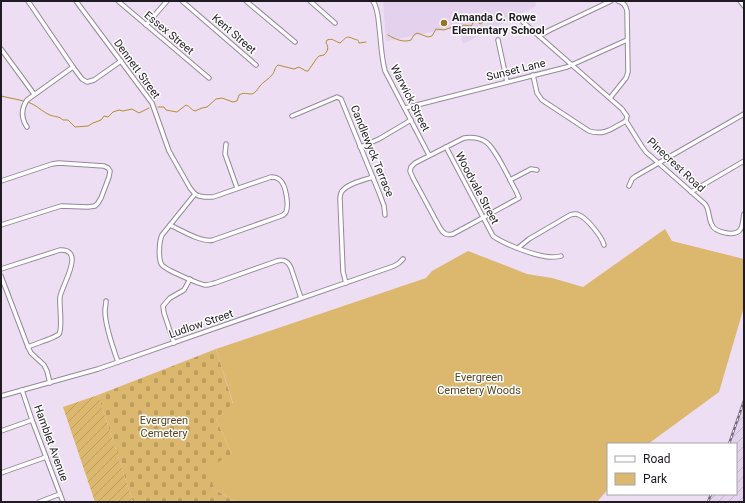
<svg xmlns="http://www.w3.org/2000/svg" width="745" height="503" viewBox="0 0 745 503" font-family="Roboto,sans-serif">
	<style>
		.built { fill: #e4d1ed }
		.industrial { fill: url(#industrial-furrows) }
		.cemetery { fill: url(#cemetery-stones) }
		.park { fill: #dcb76e }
		.garden { fill: url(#garden-furrows) }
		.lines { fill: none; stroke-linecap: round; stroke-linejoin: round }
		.stream { stroke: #b48c32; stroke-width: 1 }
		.minor-casing { stroke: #95889c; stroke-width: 5.5 }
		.minor { stroke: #fff; stroke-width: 3.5 }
		.rail-casing { stroke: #746b78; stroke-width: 2.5 }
		.rail { stroke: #fff; stroke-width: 1; stroke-dasharray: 3; stroke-linecap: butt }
		.poi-dot { fill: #99741e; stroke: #fff; stroke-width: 1.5 }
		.labels { text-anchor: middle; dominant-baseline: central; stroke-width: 3; stroke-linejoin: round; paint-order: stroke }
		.poi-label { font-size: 11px; font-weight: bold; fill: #201b22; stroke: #fff; text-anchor: start }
		.street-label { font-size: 11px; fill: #201b22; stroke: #fff }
		.park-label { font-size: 11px; fill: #574520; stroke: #fff }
	</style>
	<defs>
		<pattern id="industrial-furrows" width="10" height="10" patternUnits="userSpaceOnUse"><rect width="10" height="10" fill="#e4d1ed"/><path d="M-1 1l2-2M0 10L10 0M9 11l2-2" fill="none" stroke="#c3b3cb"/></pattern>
		<pattern id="cemetery-stones" width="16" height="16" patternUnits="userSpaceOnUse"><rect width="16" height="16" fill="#dcb76e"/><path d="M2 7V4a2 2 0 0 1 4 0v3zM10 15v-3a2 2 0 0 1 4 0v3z" fill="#bc9d5f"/></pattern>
		<pattern id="garden-furrows" width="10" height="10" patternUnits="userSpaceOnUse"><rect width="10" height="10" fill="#dcb76e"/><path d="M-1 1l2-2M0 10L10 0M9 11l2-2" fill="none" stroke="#bc9d5f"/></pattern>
	</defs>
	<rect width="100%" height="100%" fill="#eddef3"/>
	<!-- built -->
	<polygon class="built" points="383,1 535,1 536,6 463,44 458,27 386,41"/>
	<!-- industrial -->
	<polygon class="industrial" points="744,396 744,502 707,502 710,494 736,494 736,444 728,444"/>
	<!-- cemetery -->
	<polygon class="cemetery" points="216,349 233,404 216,419 232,454 214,489 236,502 133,502 98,395"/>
	<!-- park -->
	<polygon class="park" points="665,229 672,241 744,259 744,307 719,392 648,444 608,444 608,489 597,502 236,502 214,489 208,468 232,454 216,419 233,403 216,349 426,278 432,271 468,251 527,274 552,278 583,287"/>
	<!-- garden -->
	<polygon class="garden" points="98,395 133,502 95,502 63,407"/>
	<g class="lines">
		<!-- stream -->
		<g class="stream">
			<path d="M 388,35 C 395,39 403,43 411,40 L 414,35 L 417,33 L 428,37 L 432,36 L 436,29 L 444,30 L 453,27 L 457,28 L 464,25 L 471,26 L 472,25 L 473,22 L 477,21 L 480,24 L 485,21 L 486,19 L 492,18 L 498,14"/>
			<polyline points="1,96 24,101"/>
			<path d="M 27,102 C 36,104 42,112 50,115 C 55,117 59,116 63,120 L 68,120 L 75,127 L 88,126 L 93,123 L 101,120 L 104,116 L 108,117 L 113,112 L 119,110 L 123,111 L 132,109 L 139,113 L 149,108"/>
			<path d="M 158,107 L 164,107 L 166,110 L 177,112 L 186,105 C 190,106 191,110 195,111 L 202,108 L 207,107 L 216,99 L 222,98 L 233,102 L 237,101 L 239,95 C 246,91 249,96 254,93 C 257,91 258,88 260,86 C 263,82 269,79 272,75 C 275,72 274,68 278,65 L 294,69 L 299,67 L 306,71 L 308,71 L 317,58 L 319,56 L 324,55 C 328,51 329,47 326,43 L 327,40 C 333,38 334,41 340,43 C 346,38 346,35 354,39 C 359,41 357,38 359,43 L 366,42"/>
		</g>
		<!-- minor casing -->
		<g class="minor-casing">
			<g id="minor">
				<polyline points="28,1 73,67 82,79 87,82 94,80 121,61"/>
				<path d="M 76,1 L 152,103 L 169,151 L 190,188 L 195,194 L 199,196 L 205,197 L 213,197 L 271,177 C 275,177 278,178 280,180 C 286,185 289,205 286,212 C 285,214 284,215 281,216 L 213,240 C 202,243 181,230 170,225"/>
				<polyline points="118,1 209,78"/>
				<polyline points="182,1 256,65"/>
				<polyline points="246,1 295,42"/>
				<polyline points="310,1 335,23"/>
				<path d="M 373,1 C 378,9 378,17 379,26 C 381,41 381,56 385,71 L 429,155"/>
				<polyline points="740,1 744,6"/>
				<path d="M 523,22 L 622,109 L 627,116 L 626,121 L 641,145 L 646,152 L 705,204 C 710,210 708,218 712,225 C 715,232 734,237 740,230 C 743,226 743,219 744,214"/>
				<polyline points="146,25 167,1"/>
				<polyline points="539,36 550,30 611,1"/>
				<polyline points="498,40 507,82"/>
				<polyline points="1,49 34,94"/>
				<path d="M 533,75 L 537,93 L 542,100 L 589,131 C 605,136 612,128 626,121"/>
				<path d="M 610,98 L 626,78 L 628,72 L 627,11 C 626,6 623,2 618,1"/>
				<polyline points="405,108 567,67 627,40"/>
				<polyline points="292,116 337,97 341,99 380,195 384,206 385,215"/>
				<path d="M 27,127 C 21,118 21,109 27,100 L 73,67"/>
				<path d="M 464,138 C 472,137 480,138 486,142 C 496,149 509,179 516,191 L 519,198 L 453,234 C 446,236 443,233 440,228 L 413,178 L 410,171 L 411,167 L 415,163 L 458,141 Z"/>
				<polyline points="226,144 225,154 237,188"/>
				<polyline points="360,147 379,139 411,120"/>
				<path d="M 446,147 L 493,236 C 504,244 537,257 551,257 C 555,257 558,257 561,256"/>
				<polyline points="510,180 531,169 537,170"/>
				<polyline points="1,181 52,164 59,163 104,166 108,168 110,171 109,177 101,198 98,203 95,206 88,207 61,206 1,225"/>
				<polyline points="629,186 632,179 636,176 744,114"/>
				<polyline points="691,192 744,161"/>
				<path d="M 195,194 L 162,235 C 159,241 158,260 162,265 C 166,270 199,284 205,285 C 209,285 211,284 215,283 L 277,261 C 284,259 288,261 291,268 L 301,298"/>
				<path d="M 518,248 L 529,239 L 570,215 C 573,214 576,213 579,215 C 587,218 602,237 604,245"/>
				<path d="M 1,269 L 60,250 C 86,249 62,285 60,297 C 59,306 63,328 59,334 C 55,338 34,344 28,347"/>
				<polyline points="1,276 28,347 31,353 44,365 47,371 50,383"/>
				<path d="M 346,283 L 343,272 L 340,199 C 340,197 340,195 341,193 C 345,184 364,180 373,177"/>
				<path d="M 106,301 C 106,305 105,308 105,311 C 105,326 113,348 118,362"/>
				<polyline points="174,343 164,313 163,306 170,298 184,290 190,279"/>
				<polyline points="22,390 32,420 63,502"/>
				<polyline points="1,396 98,369 394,266 399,263 403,259"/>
				<polyline points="1,431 32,420"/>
				<polyline points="1,473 46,457"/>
				<polyline points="39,502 60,494"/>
			</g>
		</g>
		<!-- minor -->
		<use href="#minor" class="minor"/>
		<!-- rail casing -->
		<g class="rail-casing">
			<g id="rail">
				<polyline points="729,444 744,401"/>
				<polyline points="708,502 711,494"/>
			</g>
		</g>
		<!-- rail -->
		<use href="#rail" class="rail"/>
	</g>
	<!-- markers -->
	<circle class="poi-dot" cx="444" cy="23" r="4"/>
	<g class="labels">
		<!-- poi labels -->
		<g class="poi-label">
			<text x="452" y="17">Amanda C. Rowe<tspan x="452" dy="13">Elementary School</tspan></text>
		</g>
		<!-- street labels -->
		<g class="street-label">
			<text transform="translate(169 33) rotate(40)">Essex Street</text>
			<text transform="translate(234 34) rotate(41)">Kent Street</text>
			<text transform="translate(137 69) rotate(54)">Dennett Street</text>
			<text transform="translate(516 70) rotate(-14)">Sunset Lane</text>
			<text transform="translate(410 98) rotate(63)">Warwick Street</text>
			<text transform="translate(372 151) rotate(68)">Candlewyck Terrace</text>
			<text transform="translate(676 165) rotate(43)">Pinecrest Road</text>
			<text transform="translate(477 188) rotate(62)">Woodvale Street</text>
			<text transform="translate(201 324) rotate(-19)">Ludlow Street</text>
			<text transform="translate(51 443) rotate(70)">Hamblet Avenue</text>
		</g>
		<!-- park labels -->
		<g class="park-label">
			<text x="479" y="377">Evergreen<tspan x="479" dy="13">Cemetery Woods</tspan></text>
			<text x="164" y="420">Evergreen<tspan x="164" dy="13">Cemetery</tspan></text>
		</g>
	</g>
	<!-- border -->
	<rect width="745" height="503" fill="none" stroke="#201b22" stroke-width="4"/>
	<!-- legend -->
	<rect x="607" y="443" width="130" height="52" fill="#ffffff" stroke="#a6a4a7"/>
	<rect x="615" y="456" width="20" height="6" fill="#ffffff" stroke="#a6a4a7"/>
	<text x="643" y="463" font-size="12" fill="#201b22">Road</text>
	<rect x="615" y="473" width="20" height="12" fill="#dcb76e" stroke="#a6a4a7"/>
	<text x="643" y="483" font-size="12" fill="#201b22">Park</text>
</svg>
